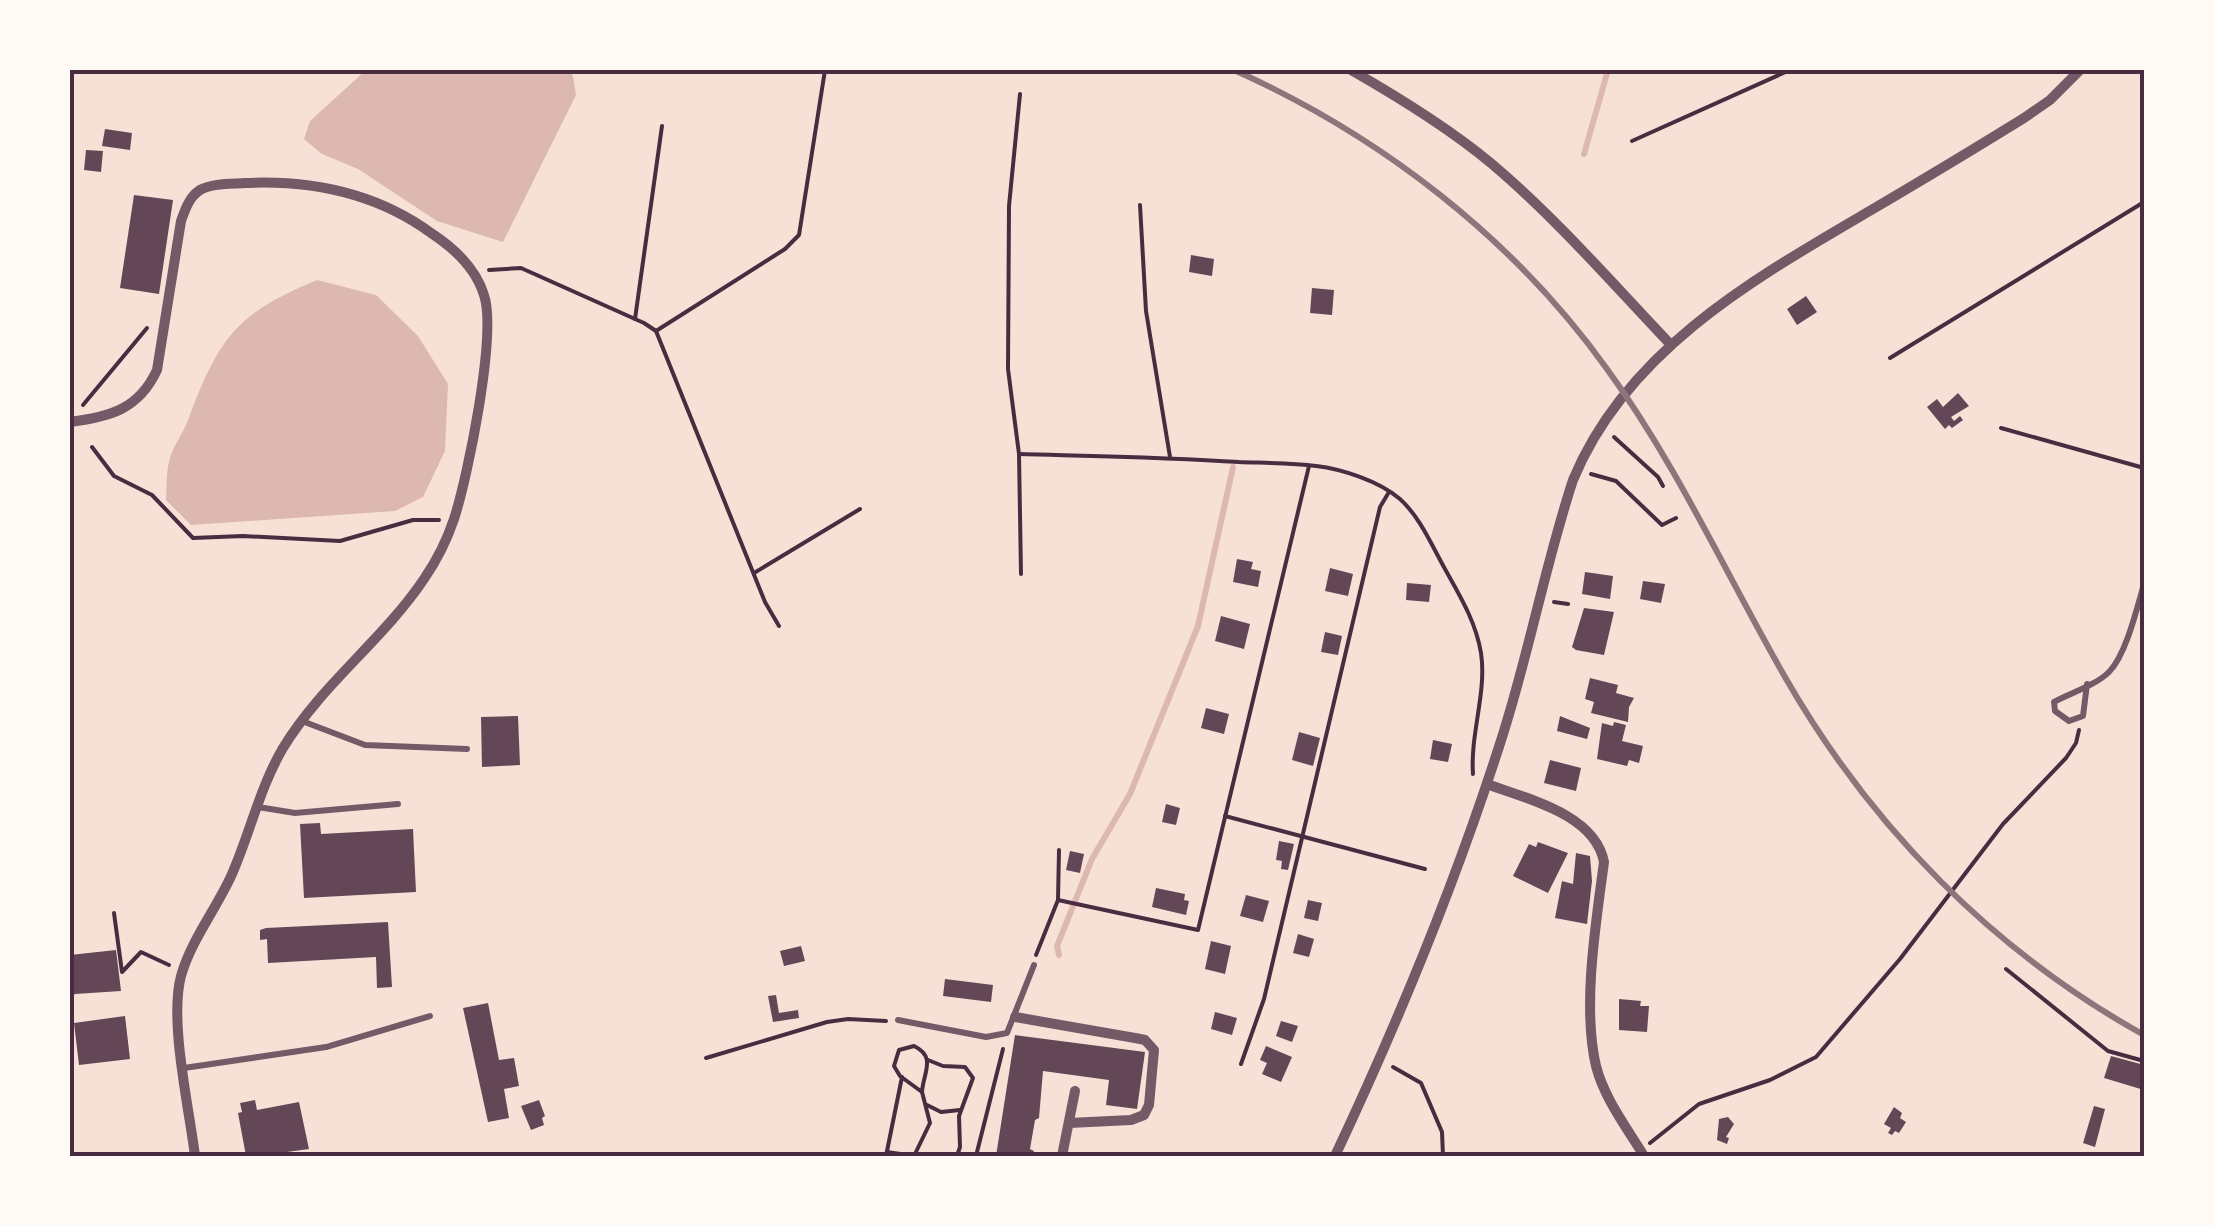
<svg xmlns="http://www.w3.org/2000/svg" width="2214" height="1226" viewBox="0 0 2214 1226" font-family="'Noto Serif',serif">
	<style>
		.water { fill: #dcb8b0 }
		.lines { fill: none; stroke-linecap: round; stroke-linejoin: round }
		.stream { stroke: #dcb8b0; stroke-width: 6 }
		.building { fill: #644757 }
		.path { stroke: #4a2c40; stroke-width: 4 }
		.service { stroke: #755966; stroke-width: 6 }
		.minor { stroke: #755966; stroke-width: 10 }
		.rail { stroke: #8f747c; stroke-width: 6 }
		.neatline { fill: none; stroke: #4a2c40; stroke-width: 4 }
	</style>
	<rect width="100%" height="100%" fill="#f7e1d7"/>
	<!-- water -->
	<g class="water">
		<polygon points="366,70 567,70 573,76 576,95 503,242 437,221 358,169 322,154 304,139 310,121"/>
		<path d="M 317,280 L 376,295 L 418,336 L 448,384 L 445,451 L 423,497 L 395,511 L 191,525 L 166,500 C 167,488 166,474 169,462 C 172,447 183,434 188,420 C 219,338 235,314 317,280 Z"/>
	</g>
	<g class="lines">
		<!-- stream -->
		<g class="stream">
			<polyline points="1584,154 1608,70"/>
			<polyline points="1059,955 1057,946 1092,859 1130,794 1198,626 1233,467"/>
		</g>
	</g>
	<!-- building -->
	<g class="building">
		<polygon points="105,129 132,133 130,150 102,146"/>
		<polygon points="86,150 103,151 101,172 84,170"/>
		<polygon points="134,195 173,200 159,294 120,288"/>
		<polygon points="1191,255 1214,259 1212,276 1189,272"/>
		<polygon points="1312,288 1334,290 1332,315 1310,313"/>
		<polygon points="1806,296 1817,312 1797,325 1787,309"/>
		<polygon points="1958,393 1969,406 1951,417 1954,421 1960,416 1963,420 1952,428 1949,425 1945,429 1927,407 1937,399 1943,407"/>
		<polygon points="1237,559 1253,562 1251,569 1261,571 1258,587 1233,582"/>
		<polygon points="1330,568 1353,574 1348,596 1325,591"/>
		<polygon points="1585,572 1613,576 1610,599 1582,594"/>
		<polygon points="1643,581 1665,584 1661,603 1640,599"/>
		<polygon points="1407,583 1431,585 1429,602 1406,600"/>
		<polygon points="1584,608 1614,612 1604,655 1576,650 1572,647"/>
		<polygon points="1221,616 1250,624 1244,649 1215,641"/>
		<polygon points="1325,632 1342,636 1338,655 1321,652"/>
		<polygon points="1590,678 1618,685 1616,693 1634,698 1629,707 1628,722 1591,713 1594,702 1585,699"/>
		<polygon points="1206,708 1229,714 1224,734 1201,728"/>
		<polygon points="518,716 520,765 482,767 481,717"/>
		<polygon points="1560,716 1590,728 1587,739 1557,731"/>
		<polygon points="1614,722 1626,725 1622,741 1643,746 1639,763 1629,760 1627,766 1597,759 1602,723 1613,726"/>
		<polygon points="1299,732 1320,738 1313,766 1292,760"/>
		<polygon points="1433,740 1452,744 1448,762 1430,759"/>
		<polygon points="1550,760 1581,768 1576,791 1544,783"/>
		<polygon points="1166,804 1180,808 1176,825 1162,822"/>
		<polygon points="320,823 321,834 413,829 416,892 304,898 300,824"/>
		<polygon points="1279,841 1294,844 1288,870 1281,869 1282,861 1276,860"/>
		<polygon points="1538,842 1568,853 1548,893 1513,876 1529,844 1536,847"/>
		<polygon points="1070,851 1084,854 1080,873 1066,870"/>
		<polygon points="1576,853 1590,856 1592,881 1587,924 1555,918 1562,881 1573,884"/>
		<polygon points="1156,888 1185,894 1184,900 1189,901 1186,915 1152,907"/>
		<polygon points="1246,895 1269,901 1263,922 1240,916"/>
		<polygon points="1308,900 1322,903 1318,921 1304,918"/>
		<polygon points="388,922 392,987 377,988 376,957 268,963 267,939 260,940 260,930 266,928"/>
		<polygon points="1298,934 1314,939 1309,957 1293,953"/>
		<polygon points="1211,941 1231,946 1225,974 1205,969"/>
		<polygon points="801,946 805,961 784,966 780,951"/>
		<polygon points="116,950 121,991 75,994 70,998 70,955"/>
		<polygon points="945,979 993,985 991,1002 943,996"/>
		<polygon points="776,995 779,1013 798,1010 799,1018 773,1022 768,996"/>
		<polygon points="1619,999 1641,1001 1640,1006 1649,1006 1647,1032 1619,1030"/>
		<polygon points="488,1003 499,1060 514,1058 519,1086 504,1089 509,1118 488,1122 463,1008"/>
		<polygon points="1215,1012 1237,1018 1232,1035 1211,1029"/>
		<polygon points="125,1016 130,1059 79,1065 74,1023"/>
		<polygon points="1281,1021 1298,1026 1292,1042 1276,1036"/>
		<polygon points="1015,1035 1145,1052 1137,1109 1106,1105 1109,1080 1043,1071 1039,1118 1035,1120 1030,1149 1034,1151 1031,1156 996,1156"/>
		<polygon points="1266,1046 1292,1057 1281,1082 1262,1074 1267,1063 1260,1060"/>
		<polygon points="2111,1056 2144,1065 2144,1090 2104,1078"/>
		<polygon points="255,1100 257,1110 299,1102 309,1149 287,1152 288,1156 246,1156 238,1113 242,1112 240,1103"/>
		<polygon points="539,1100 545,1116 542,1118 544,1125 531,1130 521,1106"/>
		<polygon points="2094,1106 2105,1109 2095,1147 2083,1143"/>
		<polygon points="1894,1107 1902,1113 1900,1118 1906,1122 1899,1133 1895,1131 1892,1135 1888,1133 1891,1128 1884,1124"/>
		<polygon points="1728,1117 1734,1124 1726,1137 1729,1138 1727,1144 1717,1140 1719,1119"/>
	</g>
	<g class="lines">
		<!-- path -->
		<g class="path">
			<polyline points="1020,94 1009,206 1008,369 1019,454 1021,574"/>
			<polyline points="1632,141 1790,70"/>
			<polyline points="1140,205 1146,311 1170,457"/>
			<polyline points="489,270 521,268 644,323 656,331 765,602 779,626"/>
			<polyline points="635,319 662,126"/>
			<polyline points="656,331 785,249 799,235 825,70"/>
			<polyline points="1890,358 2144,202"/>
			<polyline points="83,405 147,328"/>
			<polyline points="2001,428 2144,468"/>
			<polyline points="1614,437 1658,477 1663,486"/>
			<polyline points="92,447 114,476 152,495 193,538 243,536 340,541 413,520 439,520"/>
			<path d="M 1019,454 C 1092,456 1166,457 1239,462 C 1265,463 1291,463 1316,466 C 1342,469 1379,481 1400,499 C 1420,517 1432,546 1445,569 C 1460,596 1476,622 1481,653 C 1487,692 1470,734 1473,774"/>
			<polyline points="1591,474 1616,481 1662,525 1676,518"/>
			<polyline points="754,573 860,509"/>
			<polyline points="1554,602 1568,604"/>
			<polyline points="1225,816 1425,869"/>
			<polyline points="1058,900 1198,930 1309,466"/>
			<polyline points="114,913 122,972 141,952 169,965"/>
			<polyline points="1036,955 1058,900 1059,850"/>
			<polyline points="2006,969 2108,1051 2144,1061"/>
			<path d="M 914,1046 C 937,1057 923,1073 922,1092 L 900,1076 L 894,1066 L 899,1050 Z"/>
			<polyline points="706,1058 827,1022 848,1019 886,1021"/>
			<polyline points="928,1060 943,1066 965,1067 973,1078 959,1116 960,1147 957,1156"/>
			<polyline points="1241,1064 1264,999 1380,507 1389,492"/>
			<polyline points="1393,1067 1421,1083 1442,1132 1443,1156"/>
			<polyline points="927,1105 941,1112 960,1110"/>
			<polyline points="1650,1143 1699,1104 1770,1080 1816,1057 1900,959 2003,824 2066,758 2076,743 2079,730"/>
			<polyline points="887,1152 914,1156"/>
			<polyline points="886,1156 902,1077"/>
			<polyline points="914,1156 930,1123 922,1092"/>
			<polyline points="976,1156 1003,1049"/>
		</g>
		<!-- service -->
		<g class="service">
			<path d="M 2087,684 L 2083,716 L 2069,721 L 2055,711 L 2054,702 C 2071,693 2096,685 2109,672 C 2126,655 2137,608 2144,584"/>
			<polyline points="302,721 365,745 467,749"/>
			<polyline points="258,807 295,813 398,804"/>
			<polyline points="898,1020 986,1037 1007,1033 1034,965"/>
			<polyline points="184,1068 326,1047 430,1016"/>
		</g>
		<!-- minor -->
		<g class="minor">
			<path d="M 1351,70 C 1400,98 1449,128 1492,164 C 1557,219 1613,284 1671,345"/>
			<path d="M 70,422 C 110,417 139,409 157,370 L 181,221 C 185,210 189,197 200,190 C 213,183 231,184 245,183 C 312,180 376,193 431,233 C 454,248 476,269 484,295 C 497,334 468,476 454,519 C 447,540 437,560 424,579 C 383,640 321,685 283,748 C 260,787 250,833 232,874 C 217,908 191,940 181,976 C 169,1021 189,1107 195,1156"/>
			<path d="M 1487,784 C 1527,799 1595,814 1604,862 C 1596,923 1582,1006 1596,1066 C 1604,1098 1627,1128 1644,1156"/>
			<polyline points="1015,1017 1135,1038 1145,1040 1154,1050 1149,1105 1144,1115 1131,1120 1069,1123"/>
			<polyline points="1062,1156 1075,1091"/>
			<path d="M 1335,1156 C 1400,1018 1458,877 1504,731 C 1530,648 1546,562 1573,480 C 1627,349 1757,277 1873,209 C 1924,179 1974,149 2024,118 L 2050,100 L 2080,70"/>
		</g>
		<!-- rail -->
		<path class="rail" d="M 1234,70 C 1381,136 1513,238 1607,369 C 1677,465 1726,574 1785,677 C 1871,827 1993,951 2144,1035"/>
	</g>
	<!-- border -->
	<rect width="2214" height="1226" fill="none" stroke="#fffaf5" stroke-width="145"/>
	<rect x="72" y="72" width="2070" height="1082" class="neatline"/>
</svg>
